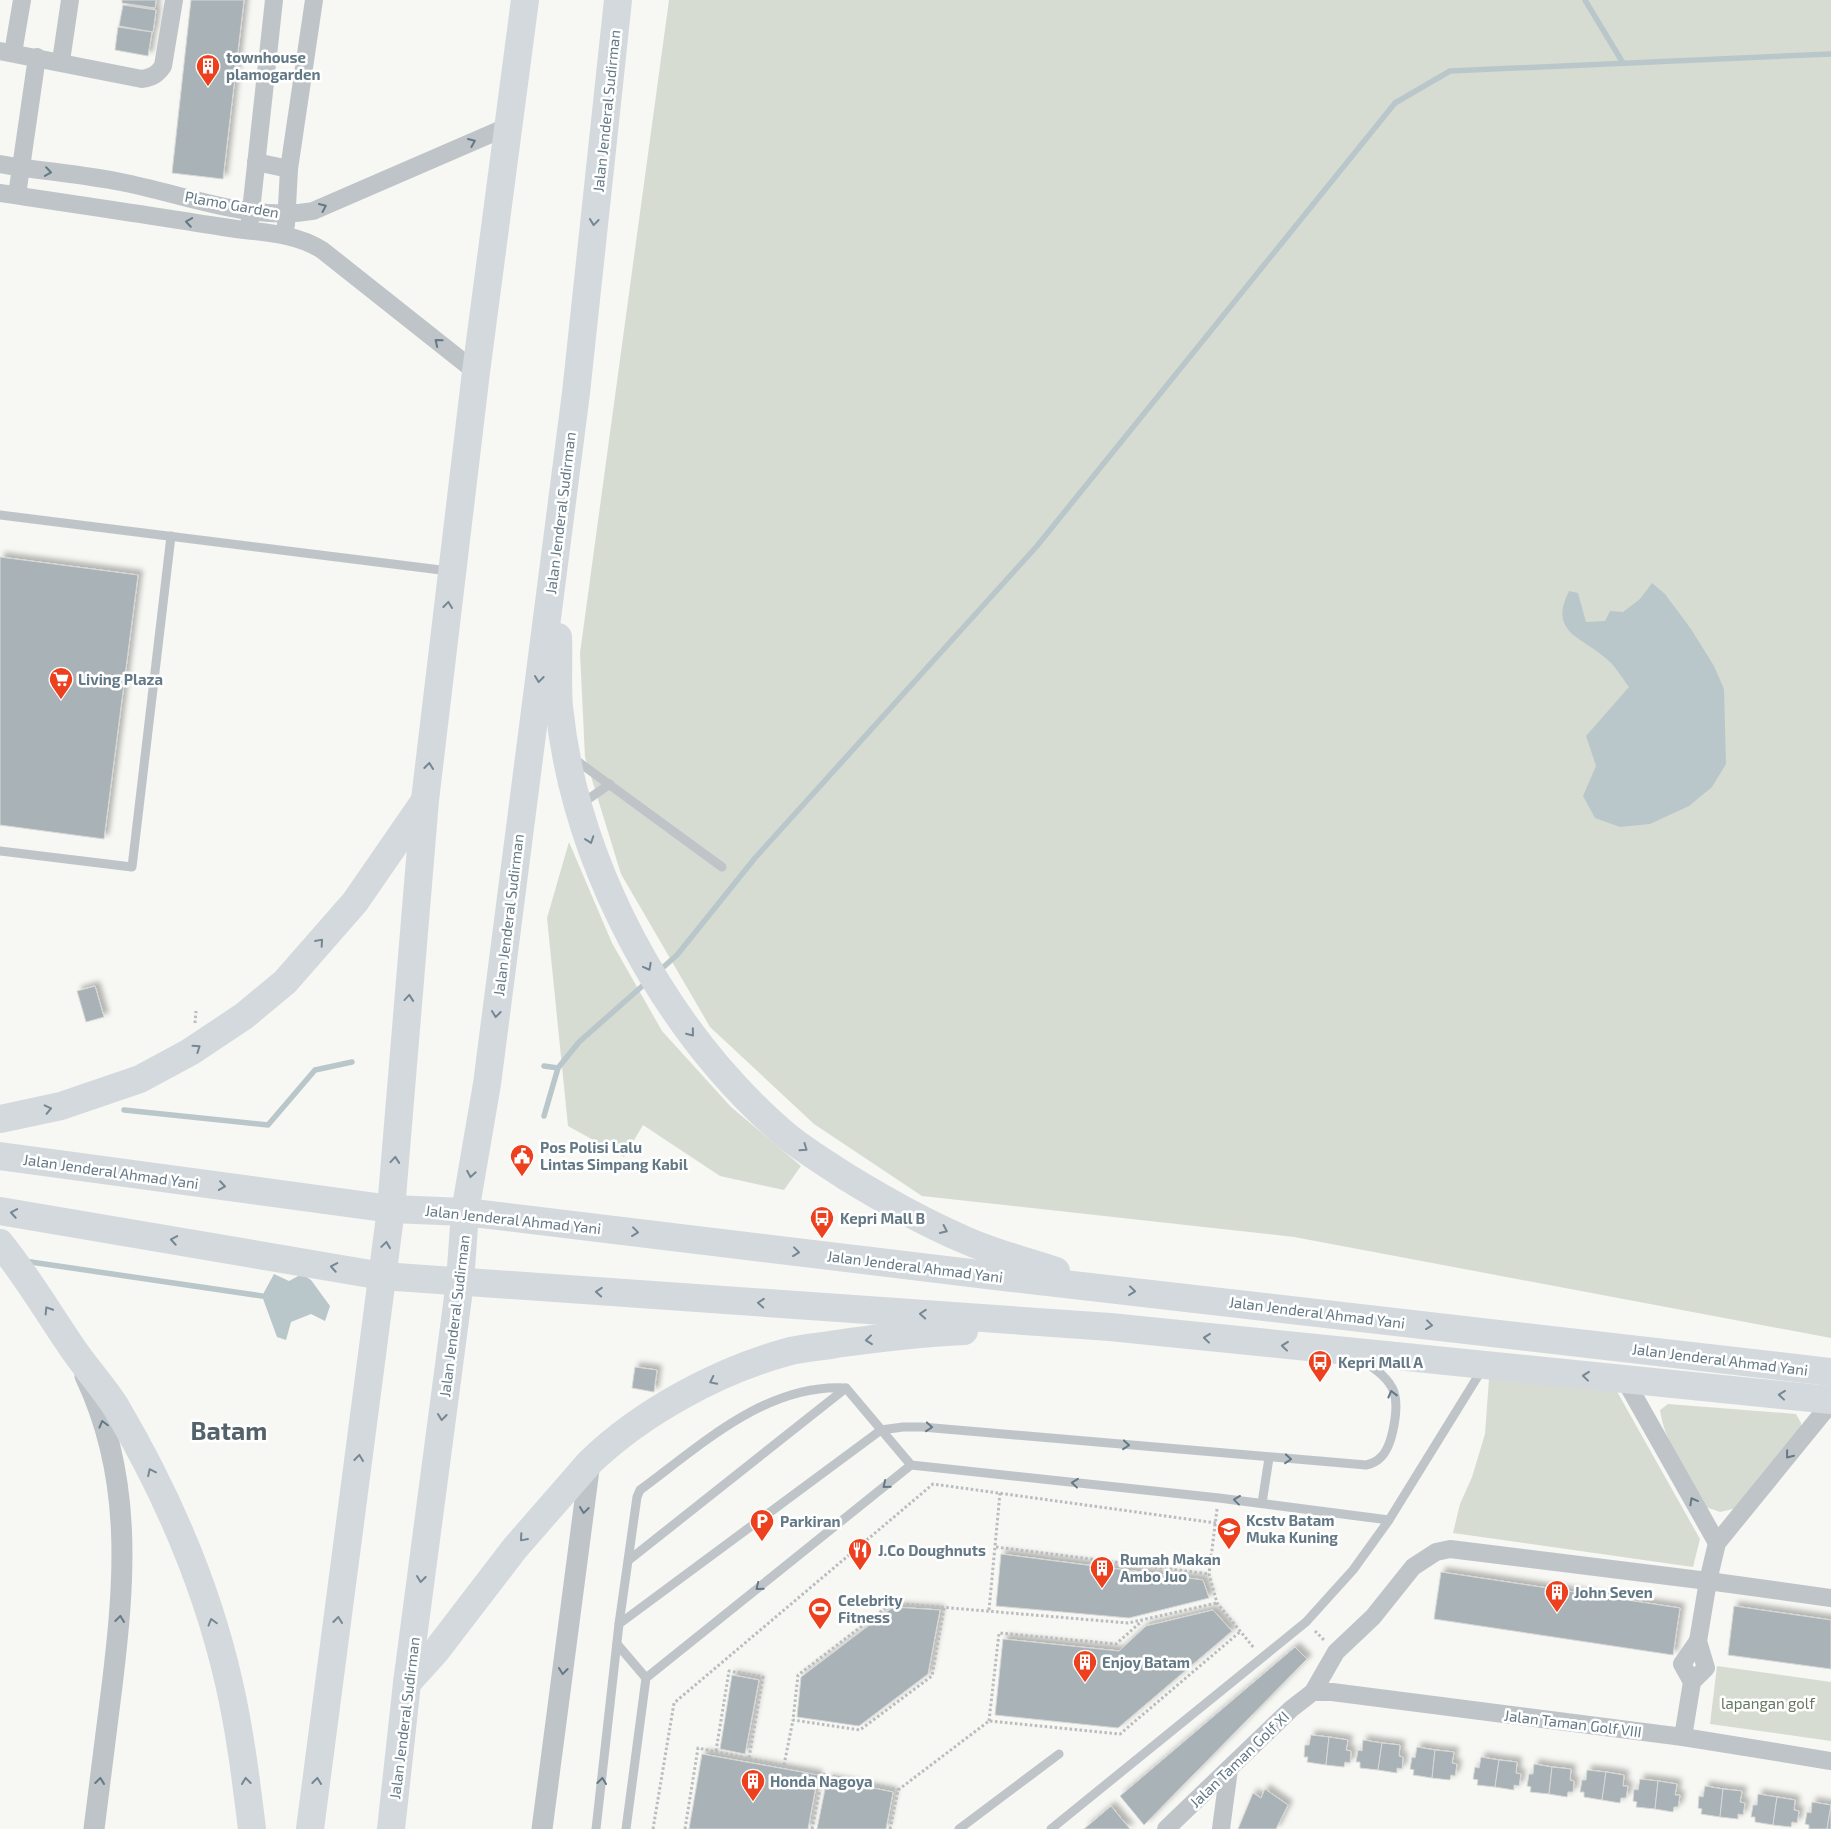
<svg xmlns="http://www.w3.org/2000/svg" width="1831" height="1829" viewBox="0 0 1831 1829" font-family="'Exo 2',sans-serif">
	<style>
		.green { fill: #d7dcd2 }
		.water { fill: #b9c7cb }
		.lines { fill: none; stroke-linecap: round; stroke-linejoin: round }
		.stream { stroke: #b9c7cb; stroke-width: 5.5 }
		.building { fill: #a8b2b7; stroke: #d8d8d6; filter: url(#shadow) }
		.path { stroke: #b9bdbf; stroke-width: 3; stroke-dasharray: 2.5 2.5; stroke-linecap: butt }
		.service { stroke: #bfc4c8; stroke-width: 9 }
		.minor { stroke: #bfc4c8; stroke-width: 18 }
		.tertiary { stroke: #bfc4c8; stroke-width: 21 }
		.trunk { stroke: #d4d9dd; stroke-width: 28 }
		.oneway { stroke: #647986 }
		.oneway2 { stroke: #758793 }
		.labels { text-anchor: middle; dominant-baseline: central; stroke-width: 5; stroke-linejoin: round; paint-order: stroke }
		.poi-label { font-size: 15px; font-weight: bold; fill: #647986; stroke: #fff; text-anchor: start }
		.street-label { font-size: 15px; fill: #647986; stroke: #fff }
		.park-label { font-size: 15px; fill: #66785f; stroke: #fff }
		.town-label { font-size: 25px; font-weight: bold; fill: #53626b; stroke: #fff }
	</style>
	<defs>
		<filter id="shadow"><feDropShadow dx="4.5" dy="-4.5" stdDeviation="2.5" flood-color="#0004"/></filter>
	</defs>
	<rect width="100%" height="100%" fill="#f7f7f3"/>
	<!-- green -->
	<g class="green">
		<polygon points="669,0 1831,0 1831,1338 1294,1237 922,1196 814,1124 710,1027 621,874 585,757 580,653"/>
		<polygon points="569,842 612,943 662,1031 731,1107 801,1166 784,1190 720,1176 643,1125 624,1157 568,1126 547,918"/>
		<polygon points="1489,1379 1615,1388 1700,1539 1693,1567 1453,1533 1460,1504 1472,1477 1485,1434"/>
		<path d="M 1668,1404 L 1796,1414 L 1801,1423 L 1801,1434 L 1737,1508 L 1720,1512 L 1706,1507 C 1689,1476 1665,1445 1660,1410 Z"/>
		<polygon points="1717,1666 1831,1682 1831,1741 1710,1724"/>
	</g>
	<!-- water -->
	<g class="water">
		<path d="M 1652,583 L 1665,594 L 1691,629 L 1714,666 L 1724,689 L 1726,764 L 1712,787 L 1689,806 L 1650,824 L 1620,827 L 1595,818 L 1583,796 L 1596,766 L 1586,736 L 1629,687 C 1623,679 1617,669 1610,662 C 1585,637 1547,635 1569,591 L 1578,593 L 1586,622 L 1605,621 L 1610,611 L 1623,612 L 1640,599 Z"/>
		<polygon points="274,1274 289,1281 302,1274 311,1280 330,1306 325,1321 311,1314 291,1322 286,1340 277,1337 262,1296"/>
	</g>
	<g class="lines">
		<!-- stream -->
		<g class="stream">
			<polyline points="1585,0 1623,63"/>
			<polyline points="659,971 677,955 755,858 1037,546 1395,103 1450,71 1831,54"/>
			<polyline points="544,1066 558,1068"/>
			<polyline points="124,1110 268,1125 315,1070 352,1062"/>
			<polyline points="544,1116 558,1068 579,1042 648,981"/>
			<polyline points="24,1261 262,1296"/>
		</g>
	</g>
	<!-- building -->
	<g class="building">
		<polygon points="122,0 156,0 155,8 122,3"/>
		<polygon points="191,0 244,0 223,179 172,173"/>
		<polygon points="123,5 156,10 153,32 119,26"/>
		<polygon points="118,27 152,32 148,56 115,50"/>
		<polygon points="0,557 138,575 104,839 0,825"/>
		<polygon points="95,986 104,1017 86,1022 77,991"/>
		<polygon points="635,1367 657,1370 654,1392 632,1388"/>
		<polygon points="1001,1554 1203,1580 1209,1598 1129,1618 996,1606"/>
		<polygon points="1441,1572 1680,1608 1673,1655 1434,1619"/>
		<polygon points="1734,1606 1831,1620 1831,1669 1728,1655"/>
		<polygon points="893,1607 940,1610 928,1674 859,1726 797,1717 801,1677"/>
		<polygon points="1213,1610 1232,1631 1118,1728 995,1715 1003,1639 1119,1651 1146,1626"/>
		<polygon points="1295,1647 1307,1659 1144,1825 1120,1796"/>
		<polygon points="732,1675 759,1680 745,1754 720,1749"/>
		<polygon points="1311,1735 1329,1737 1326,1765 1307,1762 1308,1757 1304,1757 1305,1745 1309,1745"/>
		<polygon points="1329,1737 1348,1740 1346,1750 1351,1751 1350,1763 1345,1762 1344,1767 1326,1765"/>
		<polygon points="1363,1740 1382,1743 1378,1770 1360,1768 1360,1762 1356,1762 1358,1750 1362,1751"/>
		<polygon points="1382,1743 1400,1745 1399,1756 1403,1757 1402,1769 1397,1768 1397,1773 1378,1770"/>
		<polygon points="1417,1747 1435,1750 1432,1778 1413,1775 1414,1770 1410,1769 1412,1757 1415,1758"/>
		<polygon points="1435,1750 1454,1752 1452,1763 1457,1764 1455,1776 1451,1775 1450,1780 1432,1778"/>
		<polygon points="702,1754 818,1775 808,1829 689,1829"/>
		<polygon points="1481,1757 1499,1760 1495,1787 1477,1785 1478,1780 1473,1779 1475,1767 1479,1768"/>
		<polygon points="1499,1760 1517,1762 1516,1773 1521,1774 1519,1786 1514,1785 1514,1790 1495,1787"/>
		<polygon points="1534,1764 1552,1767 1549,1794 1530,1792 1531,1787 1527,1786 1529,1774 1533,1774"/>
		<polygon points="1552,1767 1571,1769 1570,1780 1574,1781 1573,1792 1568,1792 1567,1797 1549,1794"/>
		<polygon points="1587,1770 1606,1772 1602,1800 1584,1797 1584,1792 1580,1792 1582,1780 1586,1780"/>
		<polygon points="1606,1772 1624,1775 1623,1786 1628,1786 1626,1798 1621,1798 1620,1803 1602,1800"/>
		<polygon points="827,1779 893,1792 886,1829 817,1829"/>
		<polygon points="1640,1779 1658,1781 1655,1809 1636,1807 1637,1802 1633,1801 1634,1789 1638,1790"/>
		<polygon points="1658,1781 1677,1784 1675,1795 1680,1795 1678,1807 1674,1807 1673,1812 1655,1809"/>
		<polygon points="1705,1786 1723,1789 1720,1817 1701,1814 1702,1809 1698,1808 1699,1796 1703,1797"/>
		<polygon points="1265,1789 1288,1805 1276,1829 1238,1829 1253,1793 1261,1798"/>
		<polygon points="1723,1789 1742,1791 1740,1802 1745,1803 1743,1815 1738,1814 1738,1819 1720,1817"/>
		<polygon points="1758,1794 1777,1797 1773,1825 1755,1822 1755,1817 1751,1817 1753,1805 1757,1805"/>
		<polygon points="1777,1797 1795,1800 1794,1810 1799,1811 1797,1823 1792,1822 1791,1827 1773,1825"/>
		<polygon points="1812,1802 1831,1805 1827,1829 1809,1829 1809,1825 1805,1824 1807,1812 1811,1813"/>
		<polygon points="1831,1805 1831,1829 1827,1829"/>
		<polygon points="1111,1806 1130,1829 1084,1829"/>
	</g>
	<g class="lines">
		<!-- path -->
		<g class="path">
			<polyline points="195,1023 196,1011"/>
			<polyline points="1217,1509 1209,1574 1217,1603 1254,1648"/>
			<polyline points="996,1547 1209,1574"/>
			<polyline points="944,1608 932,1676 860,1730 793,1720 798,1675 892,1603 1128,1623 1217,1603"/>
			<polyline points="989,1610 1000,1493"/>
			<polyline points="1315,1631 1325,1641"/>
			<polyline points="989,1721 999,1633 1116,1644 1142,1621"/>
			<polyline points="716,1751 729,1671 763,1677 749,1758"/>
			<polyline points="784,1765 793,1720"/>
			<polyline points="653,1829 674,1703 933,1484 1216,1523"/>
			<polyline points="685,1829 698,1748 898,1790"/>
			<polyline points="812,1829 823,1773"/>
			<polyline points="890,1829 898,1790 989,1721 1120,1734 1241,1631"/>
		</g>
		<!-- service -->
		<g class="service">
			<polyline points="0,515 449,571"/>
			<polyline points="573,758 722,867"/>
			<polyline points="581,804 610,784"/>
			<polyline points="0,851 132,867 171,536"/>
			<polyline points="1262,1503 1269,1458"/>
			<polyline points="629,1560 846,1388"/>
			<path d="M 619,1624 L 881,1430 L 903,1427 L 922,1427 L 1366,1465 C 1371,1464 1376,1462 1380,1458 C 1393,1447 1399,1407 1394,1392 C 1389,1378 1375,1369 1364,1361"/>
			<polyline points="617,1644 646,1678"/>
			<path d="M 596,1829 L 619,1624 L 637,1497 L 640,1490 C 700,1446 766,1383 846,1388 L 911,1465"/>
			<polyline points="626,1829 646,1678 911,1465 1219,1498 1389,1520"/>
			<polyline points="959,1829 1059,1754"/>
			<polyline points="1051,1829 1306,1622 1353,1570 1389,1520 1483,1368"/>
		</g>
		<!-- minor -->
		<g class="minor">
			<path d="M 0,51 L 142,79 C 152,77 157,75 163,66 L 174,0"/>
			<polyline points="13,53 22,0"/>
			<polyline points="61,61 70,0"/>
			<polyline points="256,162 289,169"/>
			<path d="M 0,164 C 40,171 81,174 121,182 C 183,194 250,222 313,211 L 509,126"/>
			<path d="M 0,193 C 74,204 149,215 223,227 C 257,233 292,231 322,250 L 476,372"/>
			<polyline points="17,195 37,57"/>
			<polyline points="250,220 274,0"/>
			<polyline points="286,225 289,169 314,0"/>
			<polyline points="1625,1380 1717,1543"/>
			<polyline points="1692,1682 1682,1664 1698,1641"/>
			<polyline points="1313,1692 1332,1692 1683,1737 1831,1761"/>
			<polyline points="1683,1737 1692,1682 1706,1668 1698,1641 1708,1581 1831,1598"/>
			<polyline points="1166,1829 1291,1709 1313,1692 1336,1652 1373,1617 1413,1567 1436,1552 1450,1549 1708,1581 1717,1543 1831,1403"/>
			<polyline points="1221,1829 1229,1769"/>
		</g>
		<!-- tertiary -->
		<g class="tertiary">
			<path d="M 85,1376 C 133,1477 125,1579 112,1686 C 106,1733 100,1781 94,1829"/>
			<polyline points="542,1829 590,1462"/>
		</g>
		<!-- trunk -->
		<g class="trunk">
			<path d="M 558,637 C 559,660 557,684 559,707 C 575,863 663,1028 781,1131 C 800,1148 824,1162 845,1176 C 884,1200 923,1222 965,1240 C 994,1253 1026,1261 1056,1271"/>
			<polyline points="0,1119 61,1106 140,1079 190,1052 244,1016 285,982 355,902 424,802"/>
			<polyline points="0,1156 391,1209 465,1212 1012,1278 1831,1372"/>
			<polyline points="0,1211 382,1276 1110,1327 1831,1400"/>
			<path d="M 0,1243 C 26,1275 46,1309 69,1343 C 83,1365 102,1385 116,1407 C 166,1492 207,1586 229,1683 C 240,1731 246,1780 252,1829"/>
			<path d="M 407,1683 L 436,1651 L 515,1548 L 590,1462 C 642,1412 718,1371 787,1352 C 802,1348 820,1347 836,1344 C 878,1338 921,1333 964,1331"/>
			<polyline points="310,1829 391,1209 425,800 476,372 525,0"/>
			<polyline points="391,1829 407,1683 460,1282 465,1212 487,1084 576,393 618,0"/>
		</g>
	</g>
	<!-- one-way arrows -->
	<defs><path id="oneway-chevron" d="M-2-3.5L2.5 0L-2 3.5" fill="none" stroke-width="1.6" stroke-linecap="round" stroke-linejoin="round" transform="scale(1.25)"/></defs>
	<g class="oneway">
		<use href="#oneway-chevron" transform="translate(472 142) rotate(-23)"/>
		<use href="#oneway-chevron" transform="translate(48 172) rotate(8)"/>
		<use href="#oneway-chevron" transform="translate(323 207) rotate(-24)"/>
		<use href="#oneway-chevron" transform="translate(189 222) rotate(-171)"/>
		<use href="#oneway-chevron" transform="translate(438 342) rotate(-141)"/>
		<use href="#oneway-chevron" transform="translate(1392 1394) rotate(-104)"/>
		<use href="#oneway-chevron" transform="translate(103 1424) rotate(-105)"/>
		<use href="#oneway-chevron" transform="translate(929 1427) rotate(5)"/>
		<use href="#oneway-chevron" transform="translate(1126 1445) rotate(5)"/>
		<use href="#oneway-chevron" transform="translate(1789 1455) rotate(129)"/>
		<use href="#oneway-chevron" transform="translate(1288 1459) rotate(5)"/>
		<use href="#oneway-chevron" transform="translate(1075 1483) rotate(-174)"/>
		<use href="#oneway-chevron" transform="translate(886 1485) rotate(141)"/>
		<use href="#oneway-chevron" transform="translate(1237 1500) rotate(-173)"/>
		<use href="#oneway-chevron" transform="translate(1693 1501) rotate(-119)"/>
		<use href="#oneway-chevron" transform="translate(584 1510) rotate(97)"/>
		<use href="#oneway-chevron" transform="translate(759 1587) rotate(141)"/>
		<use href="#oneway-chevron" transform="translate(120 1619) rotate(-83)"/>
		<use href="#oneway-chevron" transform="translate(563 1671) rotate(97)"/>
		<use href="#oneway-chevron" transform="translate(100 1781) rotate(-83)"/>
		<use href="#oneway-chevron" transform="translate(602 1781) rotate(-83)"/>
	</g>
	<g class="oneway2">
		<use href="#oneway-chevron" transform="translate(594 222) rotate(96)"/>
		<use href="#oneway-chevron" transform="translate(448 605) rotate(-83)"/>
		<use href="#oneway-chevron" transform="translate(539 679) rotate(97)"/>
		<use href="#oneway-chevron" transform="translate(429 766) rotate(-83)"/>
		<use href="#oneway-chevron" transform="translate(590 840) rotate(71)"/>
		<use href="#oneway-chevron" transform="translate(320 942) rotate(-49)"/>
		<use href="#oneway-chevron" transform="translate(648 967) rotate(62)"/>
		<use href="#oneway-chevron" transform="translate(409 998) rotate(-85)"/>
		<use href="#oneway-chevron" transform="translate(496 1014) rotate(97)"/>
		<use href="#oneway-chevron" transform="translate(691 1033) rotate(51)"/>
		<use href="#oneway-chevron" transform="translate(197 1048) rotate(-34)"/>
		<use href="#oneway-chevron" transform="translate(48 1109) rotate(-13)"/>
		<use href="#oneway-chevron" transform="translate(804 1148) rotate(35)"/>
		<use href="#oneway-chevron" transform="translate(395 1160) rotate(-85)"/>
		<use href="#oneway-chevron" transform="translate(471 1174) rotate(100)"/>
		<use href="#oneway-chevron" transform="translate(222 1186) rotate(8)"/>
		<use href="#oneway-chevron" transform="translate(14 1213) rotate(-170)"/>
		<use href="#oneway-chevron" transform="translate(944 1230) rotate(25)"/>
		<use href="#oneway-chevron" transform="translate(635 1232) rotate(7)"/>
		<use href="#oneway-chevron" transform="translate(174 1240) rotate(-170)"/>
		<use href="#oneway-chevron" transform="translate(386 1245) rotate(-82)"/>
		<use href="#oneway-chevron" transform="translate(796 1252) rotate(7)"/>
		<use href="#oneway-chevron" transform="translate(334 1267) rotate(-170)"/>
		<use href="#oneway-chevron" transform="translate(1132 1291) rotate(6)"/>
		<use href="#oneway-chevron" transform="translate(599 1292) rotate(-176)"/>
		<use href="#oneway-chevron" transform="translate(761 1303) rotate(-176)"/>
		<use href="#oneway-chevron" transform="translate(48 1310) rotate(-122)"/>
		<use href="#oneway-chevron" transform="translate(923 1314) rotate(-176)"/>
		<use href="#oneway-chevron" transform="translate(1429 1325) rotate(7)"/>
		<use href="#oneway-chevron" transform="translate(1207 1338) rotate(-174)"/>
		<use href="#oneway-chevron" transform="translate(869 1340) rotate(174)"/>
		<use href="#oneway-chevron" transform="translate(1285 1346) rotate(-174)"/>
		<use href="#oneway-chevron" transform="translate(1586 1376) rotate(-174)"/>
		<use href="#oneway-chevron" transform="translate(713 1381) rotate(154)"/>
		<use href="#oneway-chevron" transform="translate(1782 1395) rotate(-174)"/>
		<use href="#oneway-chevron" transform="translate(442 1417) rotate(97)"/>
		<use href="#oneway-chevron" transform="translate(359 1458) rotate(-83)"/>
		<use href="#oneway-chevron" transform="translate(151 1472) rotate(-116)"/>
		<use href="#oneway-chevron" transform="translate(523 1538) rotate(131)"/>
		<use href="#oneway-chevron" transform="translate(421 1579) rotate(97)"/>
		<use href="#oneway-chevron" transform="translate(338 1620) rotate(-83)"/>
		<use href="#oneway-chevron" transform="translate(212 1622) rotate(-106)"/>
		<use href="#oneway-chevron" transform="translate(246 1781) rotate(-97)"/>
		<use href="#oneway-chevron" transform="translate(317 1781) rotate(-83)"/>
	</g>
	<!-- icons -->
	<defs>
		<g id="building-pin" transform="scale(1.25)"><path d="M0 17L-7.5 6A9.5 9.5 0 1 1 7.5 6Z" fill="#ed401e" stroke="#fff"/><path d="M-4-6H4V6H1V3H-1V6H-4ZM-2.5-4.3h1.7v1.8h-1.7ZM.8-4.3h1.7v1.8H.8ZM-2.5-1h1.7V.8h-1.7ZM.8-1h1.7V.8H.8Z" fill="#fff"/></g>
		<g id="supermarket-pin" transform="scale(1.25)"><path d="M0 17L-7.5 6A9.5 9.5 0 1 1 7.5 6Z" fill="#ed401e" stroke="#fff"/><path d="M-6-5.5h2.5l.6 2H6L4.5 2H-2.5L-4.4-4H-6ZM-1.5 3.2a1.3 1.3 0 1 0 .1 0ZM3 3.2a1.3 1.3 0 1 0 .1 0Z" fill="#fff"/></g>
		<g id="civic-pin" transform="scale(1.25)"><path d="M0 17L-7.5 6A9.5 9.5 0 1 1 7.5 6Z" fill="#ed401e" stroke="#fff"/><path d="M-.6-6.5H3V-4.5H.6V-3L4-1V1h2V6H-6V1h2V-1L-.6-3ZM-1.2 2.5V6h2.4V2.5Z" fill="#fff"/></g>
		<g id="bus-pin" transform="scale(1.25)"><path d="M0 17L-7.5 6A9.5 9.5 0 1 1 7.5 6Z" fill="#ed401e" stroke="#fff"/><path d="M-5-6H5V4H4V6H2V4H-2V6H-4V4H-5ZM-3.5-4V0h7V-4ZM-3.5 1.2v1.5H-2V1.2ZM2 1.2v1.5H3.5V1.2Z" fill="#fff"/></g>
		<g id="parking-pin" transform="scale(1.25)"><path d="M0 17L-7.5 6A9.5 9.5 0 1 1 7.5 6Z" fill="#ed401e" stroke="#fff"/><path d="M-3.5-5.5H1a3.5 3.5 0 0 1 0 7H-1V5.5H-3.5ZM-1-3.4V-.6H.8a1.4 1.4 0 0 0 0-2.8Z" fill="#fff"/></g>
		<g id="school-pin" transform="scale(1.25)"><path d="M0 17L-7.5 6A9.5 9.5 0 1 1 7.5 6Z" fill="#ed401e" stroke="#fff"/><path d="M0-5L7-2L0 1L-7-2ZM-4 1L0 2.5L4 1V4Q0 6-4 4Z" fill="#fff"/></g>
		<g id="restaurant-pin" transform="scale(1.25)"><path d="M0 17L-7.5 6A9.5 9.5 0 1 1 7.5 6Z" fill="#ed401e" stroke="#fff"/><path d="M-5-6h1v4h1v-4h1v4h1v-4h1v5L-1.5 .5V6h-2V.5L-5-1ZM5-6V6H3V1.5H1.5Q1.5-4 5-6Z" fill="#fff"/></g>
		<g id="stadium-pin" transform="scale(1.25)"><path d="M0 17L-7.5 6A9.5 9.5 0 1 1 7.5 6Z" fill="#ed401e" stroke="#fff"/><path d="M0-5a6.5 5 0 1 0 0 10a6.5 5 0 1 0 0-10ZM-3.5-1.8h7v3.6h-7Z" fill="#fff"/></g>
	</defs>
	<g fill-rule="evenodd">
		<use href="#building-pin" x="208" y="66"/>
		<use href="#supermarket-pin" x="61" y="679"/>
		<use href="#civic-pin" x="522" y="1156"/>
		<use href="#bus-pin" x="822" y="1218"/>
		<use href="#bus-pin" x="1320" y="1362"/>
		<use href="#parking-pin" x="762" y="1521"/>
		<use href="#school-pin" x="1229" y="1529"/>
		<use href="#restaurant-pin" x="860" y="1550"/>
		<use href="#building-pin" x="1102" y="1568"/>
		<use href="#building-pin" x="1557" y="1592"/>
		<use href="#stadium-pin" x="820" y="1609"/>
		<use href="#building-pin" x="1085" y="1662"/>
		<use href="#building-pin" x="753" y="1781"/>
	</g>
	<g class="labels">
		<!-- poi labels -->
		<g class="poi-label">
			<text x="226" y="57">townhouse<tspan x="226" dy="17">plamogarden</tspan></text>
			<text x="78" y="679">Living Plaza</text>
			<text x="540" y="1147">Pos Polisi Lalu<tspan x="540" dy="17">Lintas Simpang Kabil</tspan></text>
			<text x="840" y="1218">Kepri Mall B</text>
			<text x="1338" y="1362">Kepri Mall A</text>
			<text x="1246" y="1520">Kcstv Batam<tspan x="1246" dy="17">Muka Kuning</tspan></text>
			<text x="780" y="1521">Parkiran</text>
			<text x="878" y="1550">J.Co Doughnuts</text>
			<text x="1120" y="1559">Rumah Makan<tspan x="1120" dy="17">Ambo Juo</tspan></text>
			<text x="1574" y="1592">John Seven</text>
			<text x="838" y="1600">Celebrity<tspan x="838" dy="17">Fitness</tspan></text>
			<text x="1102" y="1662">Enjoy Batam</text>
			<text x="770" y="1781">Honda Nagoya</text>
		</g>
		<!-- street labels -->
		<g class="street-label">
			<text transform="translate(606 111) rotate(-84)">Jalan Jenderal Sudirman</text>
			<text transform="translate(232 204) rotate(10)">Plamo Garden</text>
			<text transform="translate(560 513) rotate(-83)">Jalan Jenderal Sudirman</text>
			<text transform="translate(508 915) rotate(-83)">Jalan Jenderal Sudirman</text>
			<text transform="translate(111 1171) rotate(8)">Jalan Jenderal Ahmad Yani</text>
			<text transform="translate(513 1219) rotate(6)">Jalan Jenderal Ahmad Yani</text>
			<text transform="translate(915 1266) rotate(7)">Jalan Jenderal Ahmad Yani</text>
			<text transform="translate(1317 1312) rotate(7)">Jalan Jenderal Ahmad Yani</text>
			<text transform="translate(454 1316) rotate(-83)">Jalan Jenderal Sudirman</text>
			<text transform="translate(1720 1359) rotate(7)">Jalan Jenderal Ahmad Yani</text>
			<text transform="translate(404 1718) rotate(-83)">Jalan Jenderal Sudirman</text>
			<text transform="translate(1573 1723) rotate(7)">Jalan Taman Golf VIII</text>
			<text transform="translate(1239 1759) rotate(-44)">Jalan Taman Golf XI</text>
		</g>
		<!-- park labels -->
		<g class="park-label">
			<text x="1768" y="1703">lapangan golf</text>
		</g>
		<!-- town labels -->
		<g class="town-label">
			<text x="229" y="1430">Batam</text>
		</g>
	</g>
</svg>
